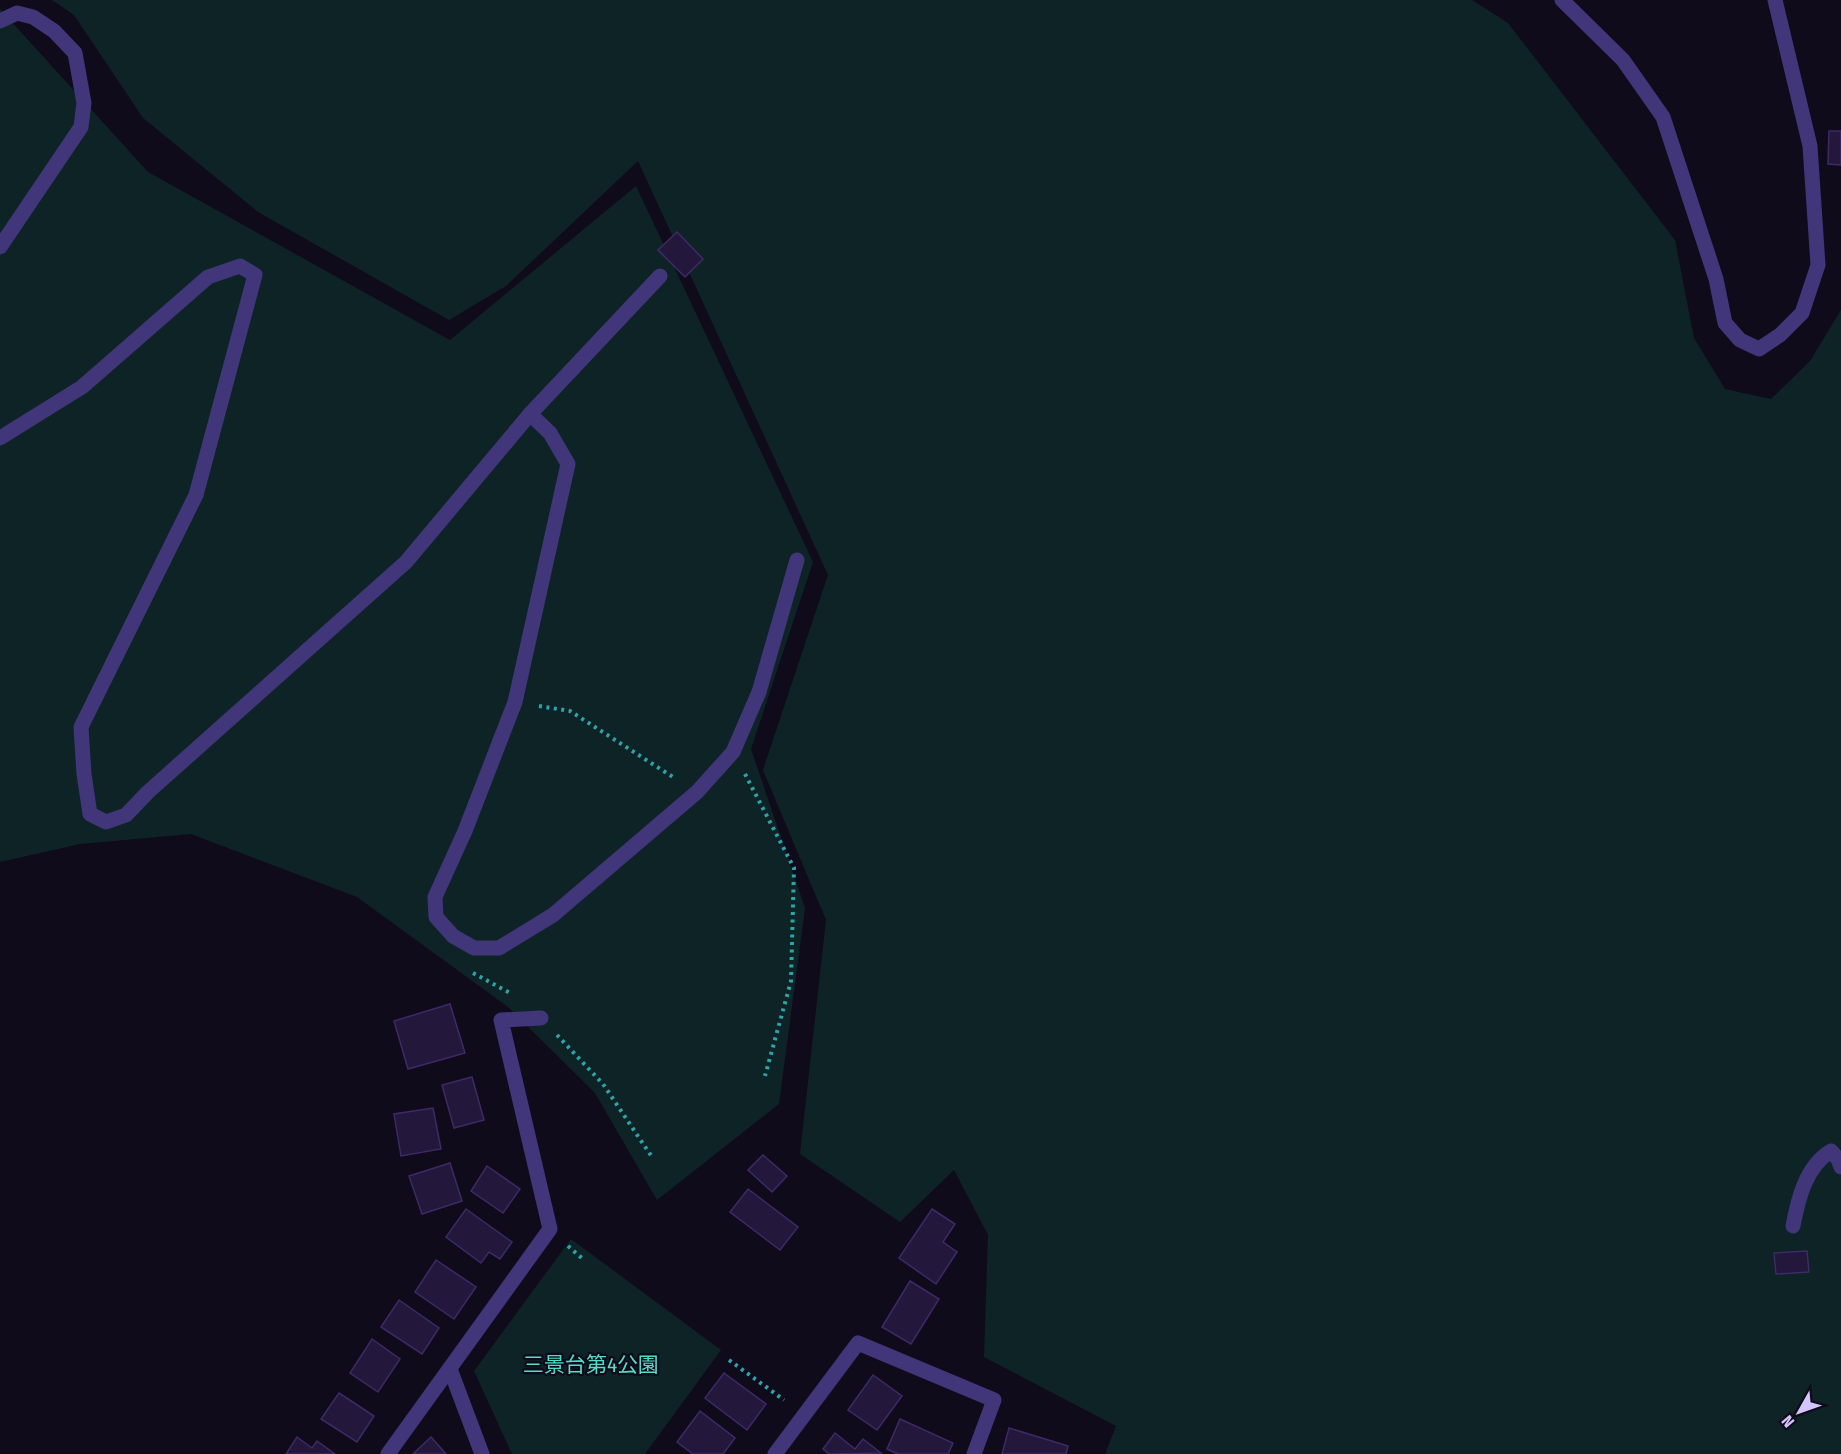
<svg xmlns="http://www.w3.org/2000/svg" width="1841" height="1454" viewBox="0 0 1841 1454" font-family="'Fira Sans Condensed','Noto Sans JP',sans-serif">
	<style>
		.green { fill: #0e2325 }
		.building { fill: #23173b; stroke: #3d2a67; stroke-width: 1.5 }
		.lines { fill: none; stroke-linecap: round; stroke-linejoin: round }
		.path { stroke: #2ea3aa; stroke-width: 4; stroke-dasharray: 3 4.5; stroke-linecap: butt }
		.street { stroke: #413679; stroke-width: 15 }
		.labels { text-anchor: middle; dominant-baseline: central; stroke-width: 4.5; stroke-linejoin: round; paint-order: stroke }
		.park-label { font-size: 21px; fill: #54dcc9; stroke: #100b1b }
	</style>
	<rect width="100%" height="100%" fill="#100b1b"/>
	<!-- green -->
	<g class="green">
		<polygon points="52,0 1472,0 1508,23 1675,240 1694,338 1725,389 1771,399 1810,361 1841,310 1841,1454 1105,1454 1116,1426 984,1357 988,1235 954,1170 900,1222 800,1154 826,920 763,770 828,575 638,161 506,286 449,320 258,212 143,118 74,15"/>
		<polygon points="0,9 148,172 450,340 636,186 813,562 751,749 805,908 779,1104 657,1200 595,1093 508,1007 357,897 191,834 80,844 0,862"/>
		<polygon points="571,1239 721,1350 645,1454 512,1454 474,1371"/>
	</g>
	<!-- building -->
	<g class="building">
		<polygon points="1829,131 1841,131 1841,165 1828,164"/>
		<polygon points="677,232 703,259 685,277 658,250"/>
		<polygon points="450,1004 465,1053 408,1069 394,1021"/>
		<polygon points="472,1077 484,1120 454,1128 442,1085"/>
		<polygon points="433,1108 441,1149 401,1156 394,1114"/>
		<polygon points="763,1155 787,1176 772,1192 748,1170"/>
		<polygon points="450,1163 462,1201 422,1214 409,1176"/>
		<polygon points="487,1166 520,1189 503,1213 471,1191"/>
		<polygon points="748,1189 798,1227 780,1250 730,1212"/>
		<polygon points="466,1209 512,1242 500,1259 489,1252 481,1263 446,1237"/>
		<polygon points="932,1209 955,1224 943,1242 957,1252 936,1284 899,1258"/>
		<polygon points="1807,1251 1809,1272 1776,1274 1774,1253"/>
		<polygon points="436,1260 476,1287 454,1319 415,1292"/>
		<polygon points="910,1281 939,1299 911,1344 882,1327"/>
		<polygon points="399,1300 439,1328 422,1354 381,1327"/>
		<polygon points="372,1339 400,1359 378,1392 350,1373"/>
		<polygon points="724,1373 766,1404 747,1430 705,1398"/>
		<polygon points="873,1375 902,1396 877,1430 848,1410"/>
		<polygon points="339,1393 374,1416 357,1442 321,1419"/>
		<polygon points="700,1411 735,1438 723,1454 693,1454 677,1442"/>
		<polygon points="900,1419 953,1443 948,1454 898,1454 887,1449"/>
		<polygon points="1009,1428 1068,1446 1066,1454 1002,1454"/>
		<polygon points="835,1433 855,1449 863,1439 881,1453 829,1454 823,1449"/>
		<polygon points="297,1437 312,1448 317,1441 335,1454 286,1454"/>
		<polygon points="431,1437 446,1454 413,1454"/>
	</g>
	<g class="lines">
		<!-- path -->
		<g class="path">
			<polyline points="539,706 570,711 676,779"/>
			<polyline points="745,774 794,868 791,981 765,1076"/>
			<polyline points="473,973 512,994"/>
			<polyline points="557,1035 603,1084 652,1157"/>
			<polyline points="568,1246 584,1260"/>
			<polyline points="729,1360 784,1400"/>
		</g>
		<!-- street -->
		<g class="street">
			<polyline points="1562,0 1623,60 1663,117 1716,279 1725,323 1740,340 1759,349 1780,335 1802,313 1818,265 1810,146 1775,0"/>
			<polyline points="0,21 17,13 33,17 54,31 75,53 84,103 81,127 0,247"/>
			<polyline points="530,414 550,433 568,464 515,702 465,831 435,897 436,917 453,936 474,948 499,948 553,915 697,792 733,752 759,692 797,560"/>
			<polyline points="0,438 82,387 208,277 240,266 255,275 196,495 81,727 84,774 90,814 106,822 126,815 148,792 406,562 530,414 660,276"/>
			<path d="M 1793,1226 C 1798,1199 1806,1166 1831,1151 L 1838,1159 L 1841,1167"/>
			<polyline points="450,1369 482,1454"/>
			<polyline points="388,1454 550,1229 501,1020 541,1018"/>
			<polyline points="775,1454 858,1343 994,1400 974,1454"/>
		</g>
	</g>
	<g class="labels">
		<!-- park labels -->
		<g class="park-label">
			<text x="591" y="1365">三景台第4公園</text>
		</g>
	</g>
	<!-- north arrow -->
	<g transform="translate(1799 1412) rotate(230)" stroke="#100b1b" stroke-width="4.5" paint-order="stroke">
	<path d="M0-4.5L10 22L0 15L-10 22Z" fill="#d3c6fe"/>
	<text y="-9" font-size="16" font-weight="bold" text-anchor="middle" fill="#d3c6fe">N</text>
	</g>
</svg>
